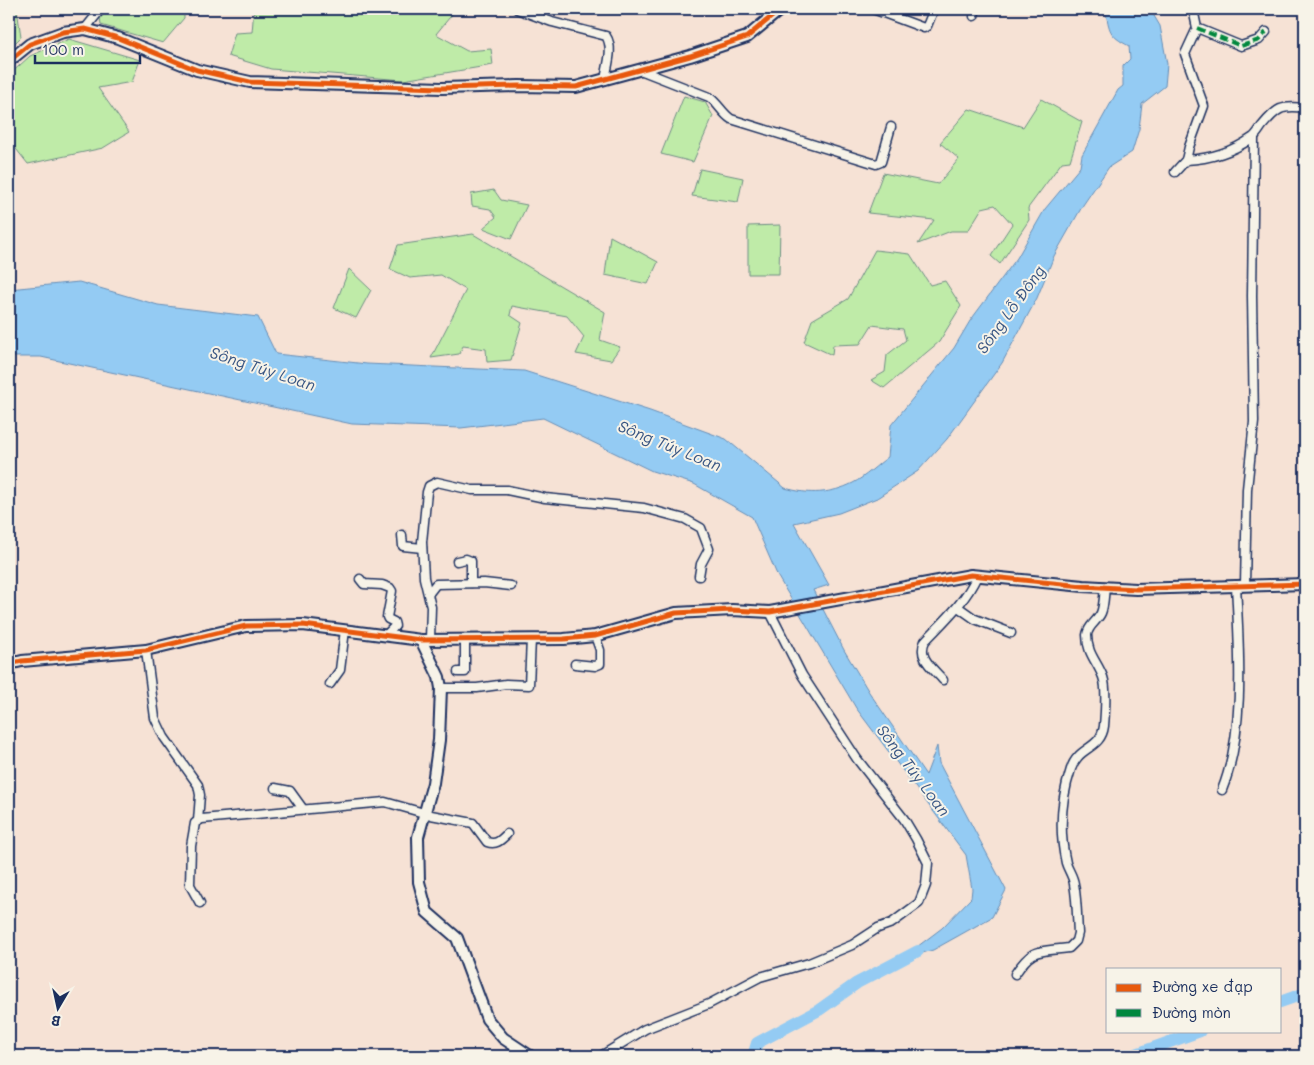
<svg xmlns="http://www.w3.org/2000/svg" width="1314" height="1065" viewBox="0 0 1314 1065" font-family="Mali,sans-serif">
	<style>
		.green { fill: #bfeba8; stroke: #6d8d83 }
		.water { fill: #94cbf3; stroke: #648db7 }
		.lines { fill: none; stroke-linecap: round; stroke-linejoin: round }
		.river { stroke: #94cbf3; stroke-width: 12 }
		.minor-casing { stroke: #1b2f5e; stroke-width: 11 }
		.tertiary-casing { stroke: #1b2f5e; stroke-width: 14 }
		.minor { stroke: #f7f3e8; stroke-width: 8 }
		.tertiary { stroke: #f7f3e8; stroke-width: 10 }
		.quiet { stroke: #00873e; stroke-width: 4; stroke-dasharray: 8 4; stroke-linecap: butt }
		.cycleway-casing { stroke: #f7f3e8; stroke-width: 8 }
		.cycleway { stroke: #e8590c; stroke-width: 5 }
		.labels { text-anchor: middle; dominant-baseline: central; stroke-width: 4; stroke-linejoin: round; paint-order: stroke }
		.water-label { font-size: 16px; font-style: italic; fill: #395683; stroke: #f7f3e8 }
	</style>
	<rect width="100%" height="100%" fill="#f6e2d5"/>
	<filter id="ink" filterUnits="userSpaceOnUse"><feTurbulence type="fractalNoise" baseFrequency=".02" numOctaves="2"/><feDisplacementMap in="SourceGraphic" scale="10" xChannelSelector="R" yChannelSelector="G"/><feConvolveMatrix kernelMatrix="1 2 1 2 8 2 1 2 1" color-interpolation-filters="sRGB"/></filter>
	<g filter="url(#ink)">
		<!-- green -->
		<g class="green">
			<polygon points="9,9 17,9 21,37 9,49"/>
			<polygon points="99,9 184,9 184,18 163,43 101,25"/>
			<polygon points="254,9 448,9 454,12 436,34 467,51 491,49 493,65 403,80 271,69 228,56 235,33 252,32"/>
			<polygon points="69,39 140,60 132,82 98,88 129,132 103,148 28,164 9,140 9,75 30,56"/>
			<polygon points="684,96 705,102 713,116 693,162 661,154"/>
			<polygon points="1041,99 1082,122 1070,161 1062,162 1028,208 1029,220 1000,264 991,256 1012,224 995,205 982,208 968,231 951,231 918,244 934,220 868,213 883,173 938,184 959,159 940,143 969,109 1023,127"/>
			<polygon points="700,169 743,178 738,202 692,196"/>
			<polygon points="494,190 501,200 527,205 511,239 483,228 496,217 490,209 472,206 471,194"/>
			<polygon points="780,225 779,274 748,274 748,226"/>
			<polygon points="473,234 605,312 600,340 620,347 611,360 576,354 584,337 567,316 512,306 510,315 522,323 511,360 487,362 486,349 463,346 459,354 431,358 466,290 441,275 410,278 390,269 398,245"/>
			<polygon points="610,236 658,262 648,284 605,275"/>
			<polygon points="875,250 910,254 930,285 945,281 961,306 939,342 884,388 871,380 885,372 887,355 906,340 903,329 872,325 860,344 833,345 832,355 804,342 812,320 848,299"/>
			<polygon points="349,269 371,290 356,318 334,308"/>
		</g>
		<!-- water -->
		<path class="water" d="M 1105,9 L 1150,9 L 1160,26 L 1167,64 L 1165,86 L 1142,104 L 1139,129 L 1132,152 L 1109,167 L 1083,205 L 1054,256 L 1037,298 L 1002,363 L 947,439 L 918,471 L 877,498 L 839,513 L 794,523 L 829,585 L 813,590 L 844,650 L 869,692 L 926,775 L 937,746 L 939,763 L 1006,890 L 992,917 L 933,950 L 901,959 L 942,928 L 971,898 L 972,889 L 966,855 L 856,708 L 778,577 L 752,517 L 694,484 L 652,471 L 543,418 L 461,428 L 352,424 L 41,357 L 9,357 L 9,289 L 79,282 L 158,305 L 258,317 L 276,354 L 367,364 L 524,371 L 650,411 L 726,439 L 785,488 C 809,495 831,494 853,483 C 865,477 877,465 888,457 L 891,425 L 954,348 L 970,321 L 1017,258 L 1045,209 L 1080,167 L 1082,155 L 1118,90 L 1123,86 L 1123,66 L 1130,59 L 1129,46 C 1108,35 1110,31 1105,9 Z"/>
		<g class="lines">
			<!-- river -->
			<g class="river">
				<polyline points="1280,1002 1300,995 1305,995"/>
				<polyline points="753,1056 757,1043 819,1010 857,983 918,951"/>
				<polyline points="1131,1056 1200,1031"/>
			</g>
			<!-- minor casing -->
			<g class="minor-casing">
				<g id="minor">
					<path d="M 517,9 L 552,22 L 606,36 C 614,48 607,66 605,80"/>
					<polyline points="873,9 924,28 927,26 934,9"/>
					<polyline points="974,16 976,9"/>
					<polyline points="1197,28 1241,46 1259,40 1266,32"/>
					<polyline points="85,29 101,9"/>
					<path d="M 640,70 L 709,97 C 718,103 722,113 731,119 L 876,164 L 881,162 L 891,127"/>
					<path d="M 1186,160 C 1209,159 1232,152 1252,138 C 1256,136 1259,130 1262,126 C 1277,108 1281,105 1305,108"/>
					<polyline points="1175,172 1186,160 1189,147 1204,106 1185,54 1197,28 1193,9"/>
					<polyline points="402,535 403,546 422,548"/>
					<polyline points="457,561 466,559 471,561 471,583"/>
					<polyline points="360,579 364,584 382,585 390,588 392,591 387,617 388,619 394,622 395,626 386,635"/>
					<polyline points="1245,585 1247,489 1254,422 1252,296 1254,138"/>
					<polyline points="429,593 436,584 484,583 511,586"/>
					<polyline points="958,607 975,619 1011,633"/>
					<polyline points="430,639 431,607 424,578 422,542 427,492 429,486 437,482 472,490 507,490 545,498 644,508 685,519 701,528 709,549 701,564 699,576"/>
					<polyline points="146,650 155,718 164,737 198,785 200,795 198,821"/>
					<polyline points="575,664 595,666 600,664 600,650 595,636"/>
					<polyline points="458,672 465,672 465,639"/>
					<path d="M 943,680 C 933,668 917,658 925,641 C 945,620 965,602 977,576"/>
					<polyline points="330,684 340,670 345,630"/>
					<polyline points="441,688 477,688 506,684 529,685 531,639"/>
					<polyline points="275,788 290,791 303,809"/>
					<path d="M 1222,790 C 1246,730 1239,648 1236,585"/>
					<path d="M 200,903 L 190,885 L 191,846 L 195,823 L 198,821 L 202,819 L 385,802 L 431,815 L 473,823 L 487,842 C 496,845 500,841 507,834"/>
					<path d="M 1015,974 C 1033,947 1038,952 1069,948 L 1076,941 L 1078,933 C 1077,917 1077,900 1074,884 C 1073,876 1068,870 1066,863 C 1059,832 1061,799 1071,769 C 1078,746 1101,750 1104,726 C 1105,714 1107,688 1103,677 C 1097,661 1087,654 1087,635 C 1088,625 1097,622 1101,613 C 1104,606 1104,595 1105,587"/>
					<polyline points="601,1056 645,1029 709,1004 760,977 809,963 852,945 878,928 892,923 919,903 926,885 928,863 916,839 904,819 857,759 802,675 770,612"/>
				</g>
			</g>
			<!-- tertiary casing -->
			<g class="tertiary-casing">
				<g id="tertiary">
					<polyline points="9,61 30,44 63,32 85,29 118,38 197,70 250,82 442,88 519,86 576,87 690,56 747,37 781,9"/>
					<polyline points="421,640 439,677 441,688 439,740 433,783 418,837 419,882 427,912 457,938 487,1019 503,1038 530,1056"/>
					<polyline points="9,664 22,661 146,650 246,626 303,625 421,640 564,639 595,636 676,613 732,610 770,612 971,575 1083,586 1136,589 1305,584"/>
				</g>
			</g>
			<!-- minor -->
			<use href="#minor" class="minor"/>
			<!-- tertiary -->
			<use href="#tertiary" class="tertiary"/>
			<!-- quiet -->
			<polyline class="quiet" points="1197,28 1241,46 1259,40 1266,32"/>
			<!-- cycleway casing -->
			<g class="cycleway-casing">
				<g id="cycleway">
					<polyline points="9,61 30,44 63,32 85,29 118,38 197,70 250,82 442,88 519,86 576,87 690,56 747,37 781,9"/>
					<polyline points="9,664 22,661 146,650 246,626 303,625 421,640 564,639 595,636 676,613 732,610 770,612 971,575 1083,586 1136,589 1305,584"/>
				</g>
			</g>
			<!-- cycleway -->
			<use href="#cycleway" class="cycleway"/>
		</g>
	</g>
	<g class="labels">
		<!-- water labels -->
		<g class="water-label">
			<text transform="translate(1010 309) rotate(-54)">Sông Lỗ Đông</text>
			<text transform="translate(263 368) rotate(18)">Sông Túy Loan</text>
			<text transform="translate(670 445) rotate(22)">Sông Túy Loan</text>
			<text transform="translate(914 770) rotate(53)">Sông Túy Loan</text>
		</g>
	</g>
	<!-- margin -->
	<rect width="1314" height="1065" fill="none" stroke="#f7f3e8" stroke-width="30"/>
	<rect x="15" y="15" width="1284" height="1035" fill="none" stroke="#1b2f5e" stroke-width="2" filter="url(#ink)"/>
	<!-- legend -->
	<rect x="1106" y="968" width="175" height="65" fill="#f7f3e8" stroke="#9fa5b1"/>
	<rect x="1116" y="984" width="25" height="8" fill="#e8590c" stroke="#9fa5b1"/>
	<text x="1152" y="992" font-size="15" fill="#1b2f5e">Đường xe đạp</text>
	<rect x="1116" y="1009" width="25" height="8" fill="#00873e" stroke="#9fa5b1"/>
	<text x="1152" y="1018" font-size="15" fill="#1b2f5e">Đường mòn</text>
	<!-- north arrow -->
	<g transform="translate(58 1008) rotate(189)" stroke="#f7f3e8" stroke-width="4" paint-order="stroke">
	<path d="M0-4L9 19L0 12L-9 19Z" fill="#1b2f5e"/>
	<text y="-8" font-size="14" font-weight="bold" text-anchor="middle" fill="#1b2f5e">B</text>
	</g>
	<!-- scale -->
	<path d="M35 55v8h105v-8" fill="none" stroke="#1b2f5e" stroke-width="2.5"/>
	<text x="42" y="55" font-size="15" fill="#1b2f5e" stroke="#f7f3e8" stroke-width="4" paint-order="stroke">100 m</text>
</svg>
